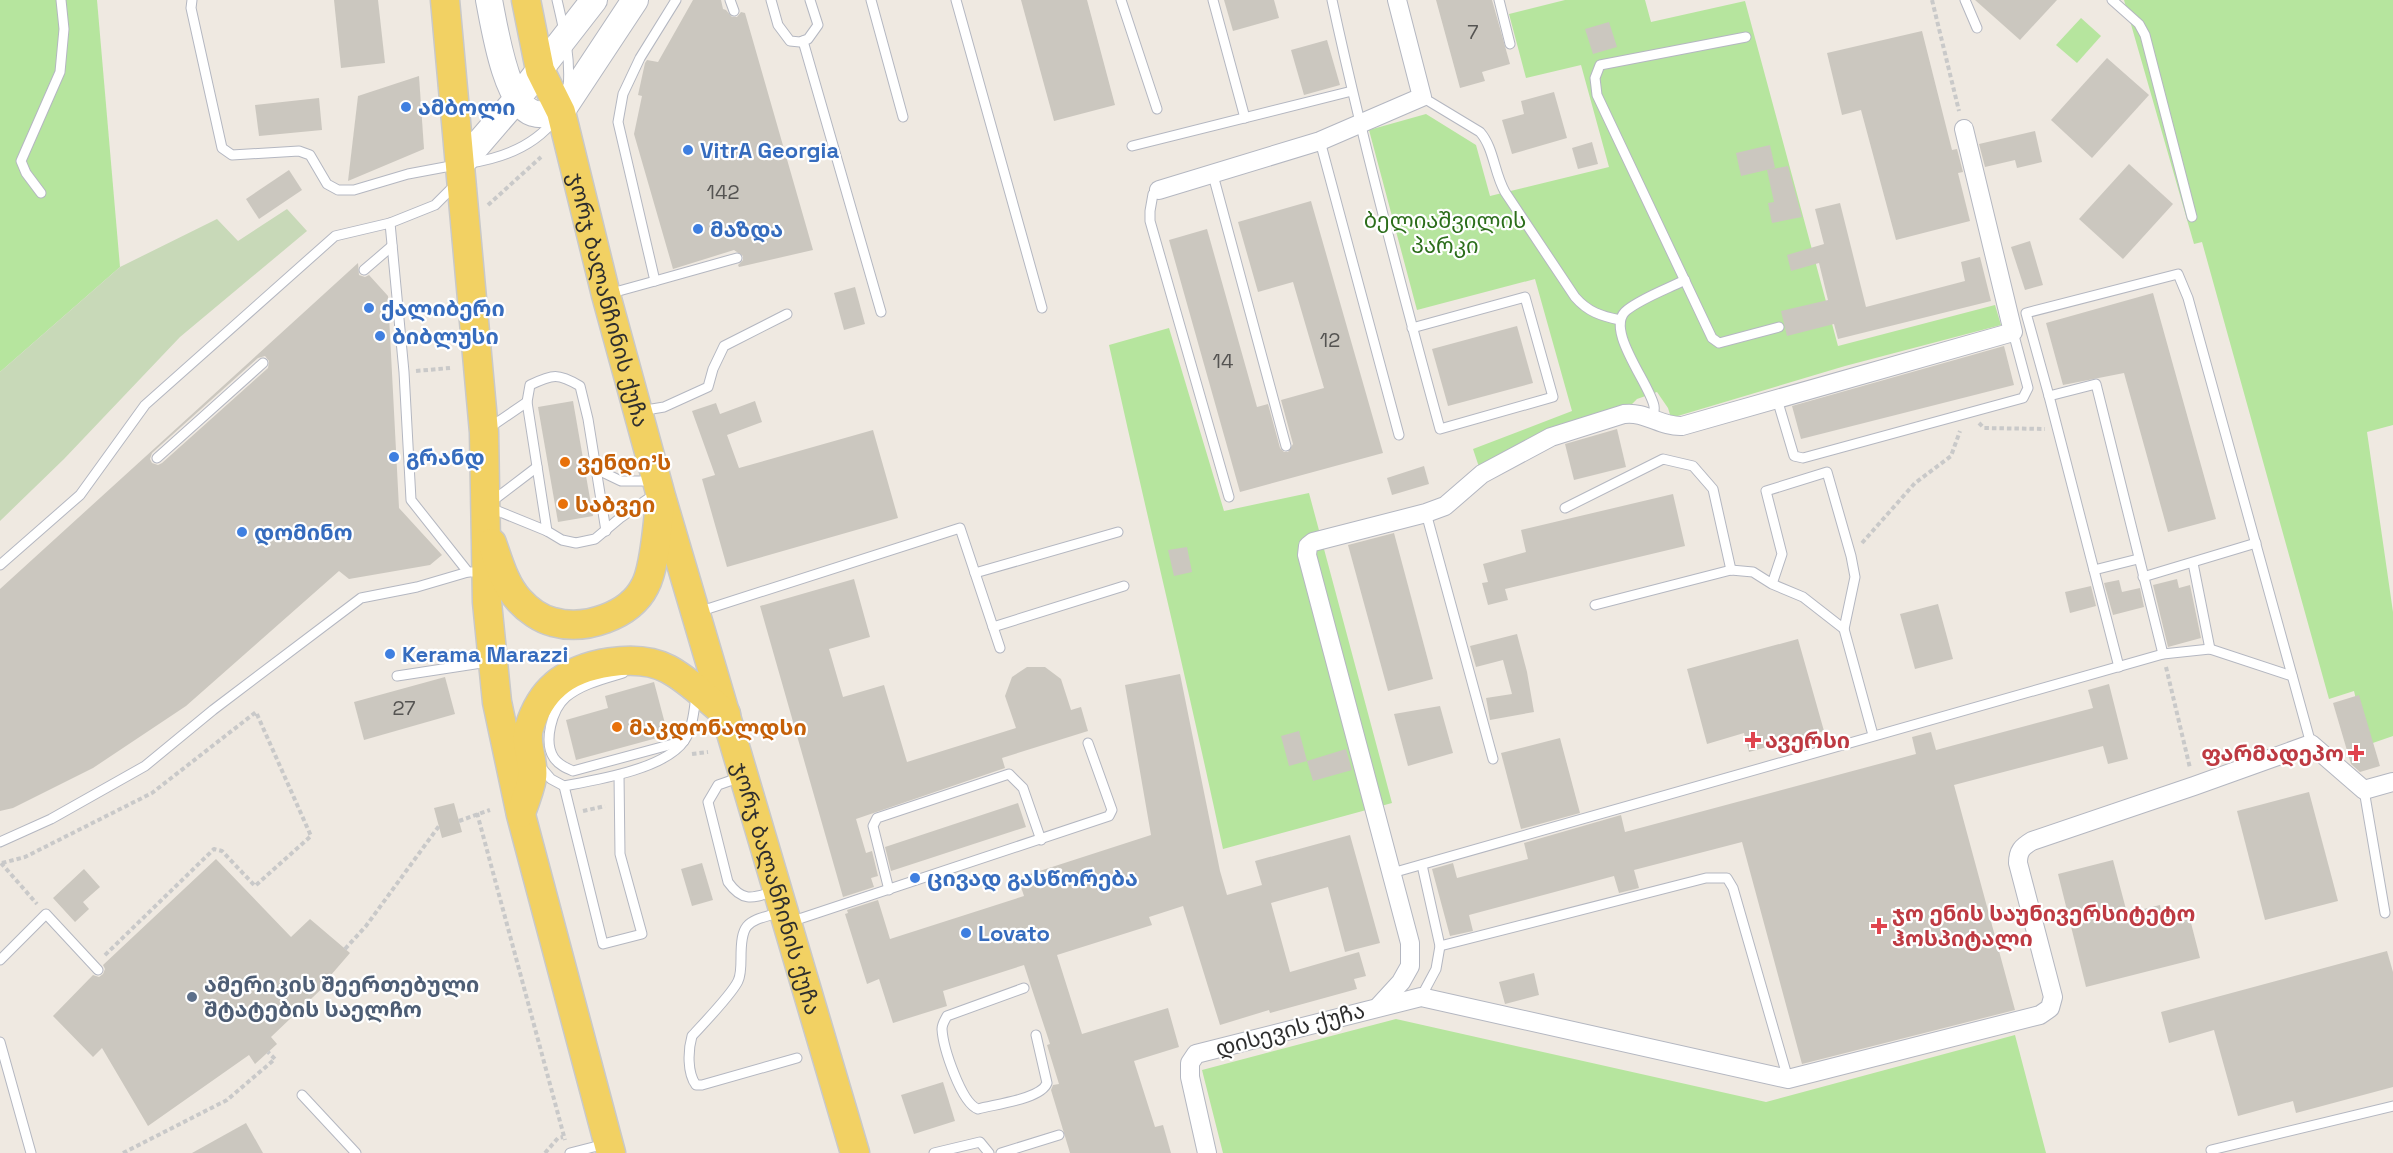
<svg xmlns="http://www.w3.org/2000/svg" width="2393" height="1153" viewBox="0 0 2393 1153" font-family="'Space Grotesk','Noto Sans Georgian',sans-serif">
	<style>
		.green { fill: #b6e59e }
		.cemetery { fill: #c8d9b8 }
		.building { fill: #cbc7bf; fill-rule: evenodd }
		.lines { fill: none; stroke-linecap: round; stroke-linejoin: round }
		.lane-casing { stroke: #b4b7c1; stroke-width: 11 }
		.street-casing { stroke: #b4b7c1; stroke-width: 20 }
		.secondary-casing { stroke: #b4b7c1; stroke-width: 28 }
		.primary-casing { stroke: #c9c9c9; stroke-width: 31 }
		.path { stroke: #c9c9c9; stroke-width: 4; stroke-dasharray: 4.5 3; stroke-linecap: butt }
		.lane { stroke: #fff; stroke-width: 9 }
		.street { stroke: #fff; stroke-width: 18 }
		.secondary { stroke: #fff; stroke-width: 26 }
		.primary { stroke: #f2d163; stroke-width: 28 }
		.shop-dot { fill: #3f7fe0; stroke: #fff; stroke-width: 2 }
		.food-dot { fill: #e8710a; stroke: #fff; stroke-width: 2 }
		.health-dot { fill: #e0444e; stroke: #fff; stroke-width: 2 }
		.service-dot { fill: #5c6f8a; stroke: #fff; stroke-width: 2 }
		.labels { text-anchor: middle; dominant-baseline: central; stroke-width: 4.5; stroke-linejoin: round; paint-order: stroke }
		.number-label { font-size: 20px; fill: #555452 }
		.shop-label { font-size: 22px; font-weight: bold; fill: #366cbe; stroke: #fff; text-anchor: start }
		.park-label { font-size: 22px; fill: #2c6e1b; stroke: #fff }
		.street-label { font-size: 22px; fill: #2e2e2e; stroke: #fff }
		.food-label { font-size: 22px; font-weight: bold; fill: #c56008; stroke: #fff; text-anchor: start }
		.health-label { font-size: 22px; font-weight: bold; fill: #be3a42; stroke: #fff; text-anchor: start }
		.service-label { font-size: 22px; font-weight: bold; fill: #4e5e75; stroke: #fff; text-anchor: start }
	</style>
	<rect width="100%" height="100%" fill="#efe9e1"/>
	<!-- green -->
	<g class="green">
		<polygon points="0,0 97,0 120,267 0,372"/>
		<polygon points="1565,0 1645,0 1651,22 1745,1 1838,346 1995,305 2001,325 1845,366 1671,418 1668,408 1657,392 1637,399 1630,406 1479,467 1473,449 1572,411 1535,279 1417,310 1369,130 1426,114 1476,145 1490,196 1609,167 1581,65 1526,78 1509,14"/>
		<polygon points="2124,0 2393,0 2393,425 2367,432 2393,612 2393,736 2367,745 2354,691 2329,699 2202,242 2194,244"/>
		<polygon points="2081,18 2101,36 2077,63 2056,45"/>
		<path d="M 1169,328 L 1224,511 L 1309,493 L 1392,803 L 1223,849 C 1187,680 1146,513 1109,345 Z"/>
		<polygon points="1396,1019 1766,1102 2015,1035 2046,1153 1223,1153 1202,1070"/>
	</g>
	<!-- cemetery -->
	<polygon class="cemetery" points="287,209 307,231 180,337 64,459 0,521 0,372 120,267 217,219 238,241"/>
	<!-- building -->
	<g class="building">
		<polygon points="334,0 378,0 385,63 341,68"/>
		<polygon points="693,0 721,0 723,9 726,10 732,17 737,17 741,12 745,13 813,250 739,267 738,265 743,260 743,256 734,250 673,269 634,134 642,96 638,95 645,63 647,60 658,62"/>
		<polygon points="1021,0 1087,0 1115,105 1054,121"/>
		<polygon points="1224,0 1274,0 1279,18 1233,31"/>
		<polygon points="1436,0 1492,0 1510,64 1482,72 1485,81 1460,88"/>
		<polygon points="1975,0 2057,0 2020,40"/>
		<polygon points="1609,22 1617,47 1593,54 1585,29"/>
		<polygon points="1922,31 1952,150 1957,149 1963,172 1958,173 1970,221 1896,240 1861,110 1842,115 1827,53"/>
		<polygon points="1327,40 1340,85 1304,95 1291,50"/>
		<polygon points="2107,58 2149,95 2092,158 2051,120"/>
		<polygon points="419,76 424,149 348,181 358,96"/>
		<polygon points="1554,92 1567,138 1512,154 1502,120 1524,114 1521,101"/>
		<polygon points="319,98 322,130 259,136 255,105"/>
		<polygon points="2035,131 2042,162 2017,168 2015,160 1985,167 1979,144"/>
		<polygon points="1592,142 1598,164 1578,169 1572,148"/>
		<polygon points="1770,145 1775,168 1741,176 1736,153"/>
		<polygon points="2129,164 2173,204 2123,259 2079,219"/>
		<polygon points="1788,166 1802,217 1772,223 1768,203 1774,202 1767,170"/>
		<polygon points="289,170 302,190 259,219 246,199"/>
		<polygon points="1311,201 1383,453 1240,492 1169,240 1207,229 1257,407 1268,404 1280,448 1284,452 1288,452 1293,444 1281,400 1324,388 1293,282 1258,292 1238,222"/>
		<polygon points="1840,203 1866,307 1965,281 1961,262 1980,257 1991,301 1838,339 1834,324 1787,336 1781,311 1828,300 1819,263 1791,271 1787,255 1824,244 1815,209"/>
		<polygon points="2030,241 2043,285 2025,290 2011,247"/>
		<path d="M 358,263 L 359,275 L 365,277 L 369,275 L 388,296 L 399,508 L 442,555 L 430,565 L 349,579 L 339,571 L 186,706 L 93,768 L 13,808 L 0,811 L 0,589 ZM 265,356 L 269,361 L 268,368 L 162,463 L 158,465 L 152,463 L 150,459 L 152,453 L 258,358 Z"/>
		<polygon points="855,287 865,324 844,330 834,293"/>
		<polygon points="2153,293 2216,519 2168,532 2124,373 2063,385 2046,323"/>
		<polygon points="1517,326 1533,383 1448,406 1432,349"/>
		<polygon points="2004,346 2014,385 1801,439 1792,406"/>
		<polygon points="573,401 593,516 558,522 538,407"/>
		<polygon points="755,401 762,422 727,435 739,468 873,430 898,518 727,567 702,479 715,475 692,411 716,403 720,414"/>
		<polygon points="1617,429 1626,467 1574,480 1565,444"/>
		<polygon points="1424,466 1429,484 1392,495 1387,478"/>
		<polygon points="1673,494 1685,546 1505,589 1508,600 1488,605 1482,583 1488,582 1483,564 1526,552 1521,530"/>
		<polygon points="1394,533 1433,679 1388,691 1348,545"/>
		<polygon points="1187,547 1192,572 1174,576 1168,550"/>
		<polygon points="854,579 870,637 829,649 843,697 884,685 907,762 1016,728 1005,696 1012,677 1027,667 1045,667 1061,679 1071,710 1081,707 1088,731 1002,758 1005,768 856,819 866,853 872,851 878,876 871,878 874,887 843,897 760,606"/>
		<polygon points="2177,579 2179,588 2190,585 2201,638 2168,647 2153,585"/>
		<polygon points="2119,580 2122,592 2140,588 2144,607 2113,615 2104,583"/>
		<polygon points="2091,586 2096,606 2070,613 2065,592"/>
		<polygon points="1938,604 1953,659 1915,669 1900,614"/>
		<polygon points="1517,634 1527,672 1534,712 1490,720 1486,698 1512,694 1503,660 1476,667 1470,646"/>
		<polygon points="1798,639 1824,731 1749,752 1744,733 1707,744 1687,669"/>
		<polygon points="1180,674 1220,871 1227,895 1262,885 1255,861 1350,835 1380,943 1345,952 1328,887 1271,903 1290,972 1359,952 1366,976 1354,979 1357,989 1270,1013 1269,1010 1220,1025 1183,906 1149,917 1152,925 1057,955 1082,1034 1168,1008 1179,1047 1134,1061 1155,1127 1163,1125 1171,1153 1070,1153 1051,1090 1053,1085 1059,1084 1047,1045 1050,1044 1024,965 943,991 947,1006 893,1023 879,979 867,984 845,914 848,913 847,910 878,900 890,939 1024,896 1018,878 1151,835 1125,685"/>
		<polygon points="445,677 455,714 364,740 354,702"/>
		<polygon points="654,682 668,735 576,760 566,720 608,708 605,696"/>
		<polygon points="2109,684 2128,759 2108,764 2103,746 1954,785 2015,1010 1802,1064 1742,842 1634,870 1639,888 1619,893 1614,876 1469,915 1473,931 1450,936 1432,869 1453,863 1457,878 1528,859 1524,843 1621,815 1625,832 1916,754 1912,737 1931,732 1936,750 2093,708 2088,690"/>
		<polygon points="2359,695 2380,766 2360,772 2351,764 2333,703"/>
		<polygon points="1440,706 1453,753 1408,766 1394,714"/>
		<polygon points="1299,731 1307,761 1289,766 1281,736"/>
		<polygon points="1560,738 1580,813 1521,829 1501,753"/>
		<polygon points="1346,749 1352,770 1313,781 1307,761"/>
		<polygon points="2309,792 2338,901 2265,920 2237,811"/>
		<polygon points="454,803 462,832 442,838 434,808"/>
		<polygon points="1018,803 1026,827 891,871 885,847"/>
		<polygon points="216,859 291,937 310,919 350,953 331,975 333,978 271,1037 277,1044 255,1064 249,1055 148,1126 102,1048 93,1057 53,1016 93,975 99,977 103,974 105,969 103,965"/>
		<polygon points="2113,860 2127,913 2160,905 2162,916 2174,913 2177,922 2190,919 2200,958 2086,987 2058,874"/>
		<polygon points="702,863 713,900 692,906 681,869"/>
		<polygon points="84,869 100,887 83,902 89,909 75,922 53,898"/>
		<polygon points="2387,951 2393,972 2393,1087 2296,1113 2293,1101 2238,1116 2214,1030 2169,1043 2161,1012"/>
		<polygon points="1534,973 1539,995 1505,1004 1499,982"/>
		<polygon points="943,1082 955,1121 914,1134 901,1095"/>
		<polygon points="246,1123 263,1153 192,1153"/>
	</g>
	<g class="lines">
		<!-- lane casing -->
		<g class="lane-casing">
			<g id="lane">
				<polyline points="192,0 191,8 222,148 232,155 299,151 310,155 327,184 338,190 354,190 408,174 456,165"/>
				<path d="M 557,0 C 564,30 571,58 568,89"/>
				<polyline points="730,0 734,11"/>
				<polyline points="771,0 778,25 790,41 800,42 808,39 818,25 810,0"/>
				<polyline points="871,0 903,117"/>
				<polyline points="956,0 1042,308"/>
				<polyline points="1121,0 1157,109"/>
				<polyline points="1213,0 1245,118"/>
				<path d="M 1332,0 C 1363,144 1401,287 1440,429 L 1553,397 L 1525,297 L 1412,328"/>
				<polyline points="1499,0 1510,44"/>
				<polyline points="1965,0 1977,28"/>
				<polyline points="2112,0 2139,24 2145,35 2192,217"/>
				<polyline points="1746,37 1600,65 1595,78 1597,95 1712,338 1719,343 1779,327"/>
				<polyline points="803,41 881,312"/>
				<path d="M 1422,97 L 1480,132 C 1494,148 1494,173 1505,192 L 1575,297 C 1588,312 1601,316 1620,320"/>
				<polyline points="1320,141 1399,435"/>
				<polyline points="1132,146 1352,91"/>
				<path d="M 470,163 C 503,158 535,146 556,118"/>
				<polyline points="1213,175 1286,446"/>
				<polyline points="1159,190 1153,194 1150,211 1150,221 1229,497"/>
				<polyline points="41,193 26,173 21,161 60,72 64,29 61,0"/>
				<polyline points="390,223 404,372 411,500 468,572"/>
				<polyline points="364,270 392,246"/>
				<polyline points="655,281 737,258"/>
				<polyline points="608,294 655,281 618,122 623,94 640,58 676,0"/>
				<polyline points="2049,396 2026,313 2178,274 2188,298 2311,744"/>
				<polyline points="1777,399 1794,456 1803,458 2023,398 2028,388 2013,332"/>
				<polyline points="640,411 664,407 708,387 713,369 724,346 787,314"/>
				<path d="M 1652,419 C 1653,415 1655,411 1654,406 C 1650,384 1603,328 1627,310 C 1642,298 1667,289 1685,280"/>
				<polyline points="489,428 527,402"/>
				<polyline points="157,458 263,363"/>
				<polyline points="596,469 621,481 655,481"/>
				<polyline points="491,502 537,467"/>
				<polyline points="488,507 547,531 562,540 576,543 595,539 620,518 655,494"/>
				<polyline points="1565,508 1663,459 1693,466 1713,489 1731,570"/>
				<polyline points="1426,513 1493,759"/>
				<path d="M 547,531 L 527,402 L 530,385 C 553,374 558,373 580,386 L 588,419 L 606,531"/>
				<polyline points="2193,563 2210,649"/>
				<polyline points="0,565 80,495 145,405 335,236 390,223 435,205 456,184"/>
				<polyline points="2094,570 2138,559"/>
				<polyline points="975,573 1118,532"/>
				<polyline points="2143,577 2256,543"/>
				<polyline points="1595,605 1731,570 1753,572 1772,584 1803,597 1844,629 1855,577 1851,556 1827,472 1766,491 1782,554 1772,584"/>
				<polyline points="698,612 960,528 1000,648"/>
				<polyline points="993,627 1124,586"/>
				<polyline points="1844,629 1873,735"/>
				<polyline points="2119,667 2049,396 2096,384 2163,654"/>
				<path d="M 623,673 C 603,679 582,684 566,697 C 552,709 543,742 554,758 C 559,765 566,768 573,771 L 684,741"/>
				<polyline points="397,676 488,662"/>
				<path d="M 539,765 L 551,779 L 564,786 C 596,780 665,769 684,741 C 693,728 694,710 696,696"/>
				<path d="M 741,777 L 718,785 L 708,802 L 728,882 C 743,903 753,898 775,891"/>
				<polyline points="564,786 603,944 642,934 620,854 619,775"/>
				<polyline points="2364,790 2385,913"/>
				<polyline points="0,842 51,819 145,766 213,710 361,598 417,587 468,572 483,572"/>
				<polyline points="1392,873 2163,654 2210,649 2292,676"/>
				<polyline points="889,890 873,826 877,818 1009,774 1023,788 1041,840"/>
				<path d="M 781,912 C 748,922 741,920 741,958 C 741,965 741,975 738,981 C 732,994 703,1024 692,1036 C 688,1050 687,1073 696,1085 L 702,1085 L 797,1058"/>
				<polyline points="790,922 1109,816 1112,810 1088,743"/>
				<polyline points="1440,946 1706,878 1727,878 1733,888 1788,1079"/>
				<polyline points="0,960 46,914 98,970"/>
				<path d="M 1024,988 L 947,1016 C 945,1020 942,1024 942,1029 C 943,1047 961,1103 978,1109 C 996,1104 1041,1099 1047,1083 L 1036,1035"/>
				<polyline points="1421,997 1436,969 1440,946 1422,865"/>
				<polyline points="0,1042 31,1153"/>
				<polyline points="302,1095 356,1153"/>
				<polyline points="2211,1150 2393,1106"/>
				<polyline points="570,1153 605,1144"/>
				<polyline points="934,1153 980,1142 989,1153"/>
				<polyline points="1001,1153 1059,1135"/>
			</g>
		</g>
		<!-- street casing -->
		<g class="street-casing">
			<g id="street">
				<polyline points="1159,190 1320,141 1422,97 1397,0"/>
				<path d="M 1379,1006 L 1401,982 L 1410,966 L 1410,943 L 1307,555 L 1308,546 L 1313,542 L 1426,513 L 1445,506 L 1482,474 L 1551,437 L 1624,414 C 1645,411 1661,427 1682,426 L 2013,332 L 1964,129"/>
				<path d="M 1207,1153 L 1190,1077 L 1190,1063 L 1196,1054 L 1421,997 L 1788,1079 L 2040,1015 L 2050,1008 L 2053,997 L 2018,863 C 2018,851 2022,847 2032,841 L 2194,786 L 2311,744 L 2364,790 L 2393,782"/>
			</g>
		</g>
		<!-- secondary casing -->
		<g class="secondary-casing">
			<g id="secondary">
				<path d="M 489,0 C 494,25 506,105 533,113 C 542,116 552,113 561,112 L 635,0"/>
				<polyline points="461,164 517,99 594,0"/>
			</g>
		</g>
		<!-- primary casing -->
		<g class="primary-casing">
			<g id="primary">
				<polyline points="445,0 484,432 487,602 497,702 521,815 611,1153"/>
				<path id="s1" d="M 526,0 L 540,70 L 561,112 L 606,295 L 661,496 L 855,1153"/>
				<path d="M 492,543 C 499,563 505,585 519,600 C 528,610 541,619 553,622 C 585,631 630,616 645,586 C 655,568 657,526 660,505"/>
				<path d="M 521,813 C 525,802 530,789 532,778 C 535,762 524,744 529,728 C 534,712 542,696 555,685 C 580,662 638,653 668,669 C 689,680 707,699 726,714"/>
			</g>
		</g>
		<!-- path -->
		<g class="path">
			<polyline points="1932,0 1959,111"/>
			<polyline points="488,205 541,157"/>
			<polyline points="416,371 450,368"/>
			<polyline points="1979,423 1984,428 2045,429"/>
			<polyline points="1862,543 1915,483 1951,456 1960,431"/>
			<polyline points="2166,667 2190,768"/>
			<polyline points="692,754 708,752"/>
			<polyline points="583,811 605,806"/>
			<polyline points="477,813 565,1140"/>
			<polyline points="459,821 490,810"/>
			<polyline points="1,863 37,904"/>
			<polyline points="2,863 25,857 152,793 256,712 311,836 255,886 222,851 214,849 104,956"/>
			<polyline points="345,949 366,926 439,826"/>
			<polyline points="123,1153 227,1100 275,1059 268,1052"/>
			<polyline points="545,1153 558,1138 563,1137"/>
		</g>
		<!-- lane -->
		<use href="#lane" class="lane"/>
		<!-- street -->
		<use href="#street" class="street"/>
		<!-- secondary -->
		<use href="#secondary" class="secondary"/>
		<!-- primary -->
		<use href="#primary" class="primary"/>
	</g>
	<!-- markers -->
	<g class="shop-dot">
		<circle cx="406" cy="107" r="6"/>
		<circle cx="688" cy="150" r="6"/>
		<circle cx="698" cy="229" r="6"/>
		<circle cx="369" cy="308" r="6"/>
		<circle cx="380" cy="336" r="6"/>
		<circle cx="394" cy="457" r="6"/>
		<circle cx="242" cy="532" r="6"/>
		<circle cx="390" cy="654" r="6"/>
		<circle cx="915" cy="878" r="6"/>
		<circle cx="966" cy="933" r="6"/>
	</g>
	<g class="food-dot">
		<circle cx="565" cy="462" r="6"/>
		<circle cx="563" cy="504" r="6"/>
		<circle cx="617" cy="727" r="6"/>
	</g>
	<g class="health-dot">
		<path d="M1750 731h6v6h6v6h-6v6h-6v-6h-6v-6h6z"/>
		<path d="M2353 744h6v6h6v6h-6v6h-6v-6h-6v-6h6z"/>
		<path d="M1876 917h6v6h6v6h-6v6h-6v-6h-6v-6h6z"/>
	</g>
	<circle class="service-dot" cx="192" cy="997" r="6"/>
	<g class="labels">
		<!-- number labels -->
		<g class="number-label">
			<text x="1473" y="32">7</text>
			<text x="723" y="192">142</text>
			<text x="1330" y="340">12</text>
			<text x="1223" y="361">14</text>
			<text x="404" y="708">27</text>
		</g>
		<!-- shop labels -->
		<g class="shop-label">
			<text x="418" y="107">ამბოლი</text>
			<text x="700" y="150">VitrA Georgia</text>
			<text x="710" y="229">მაზდა</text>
			<text x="381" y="308">ქალიბერი</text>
			<text x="392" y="336">ბიბლუსი</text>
			<text x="406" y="457">გრანდ</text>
			<text x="254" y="532">დომინო</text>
			<text x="402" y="654">Kerama Marazzi</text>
			<text x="927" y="878">ცივად გასწორება</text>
			<text x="978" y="933">Lovato</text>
		</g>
		<!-- park labels -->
		<g class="park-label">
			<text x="1445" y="220">ბელიაშვილის<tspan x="1445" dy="25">პარკი</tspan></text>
		</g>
		<!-- street labels -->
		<g class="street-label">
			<text stroke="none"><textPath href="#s1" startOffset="312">ჯორჯ ბალანჩინის ქუჩა</textPath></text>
			<text stroke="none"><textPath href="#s1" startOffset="924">ჯორჯ ბალანჩინის ქუჩა</textPath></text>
			<text transform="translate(1290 1029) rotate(-15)">დისევის ქუჩა</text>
		</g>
		<!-- food labels -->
		<g class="food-label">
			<text x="577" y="462">ვენდი'ს</text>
			<text x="575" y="504">საბვეი</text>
			<text x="629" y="727">მაკდონალდსი</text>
		</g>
		<!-- health labels -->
		<g class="health-label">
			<text x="1765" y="740">ავერსი</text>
			<text x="2344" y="753" text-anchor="end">ფარმადეპო</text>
			<text x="1892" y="913">ჯო ენის საუნივერსიტეტო<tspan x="1892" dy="25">ჰოსპიტალი</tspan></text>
		</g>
		<!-- service labels -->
		<g class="service-label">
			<text x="204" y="984">ამერიკის შეერთებული<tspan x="204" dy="25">შტატების საელჩო</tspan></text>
		</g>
	</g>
</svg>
